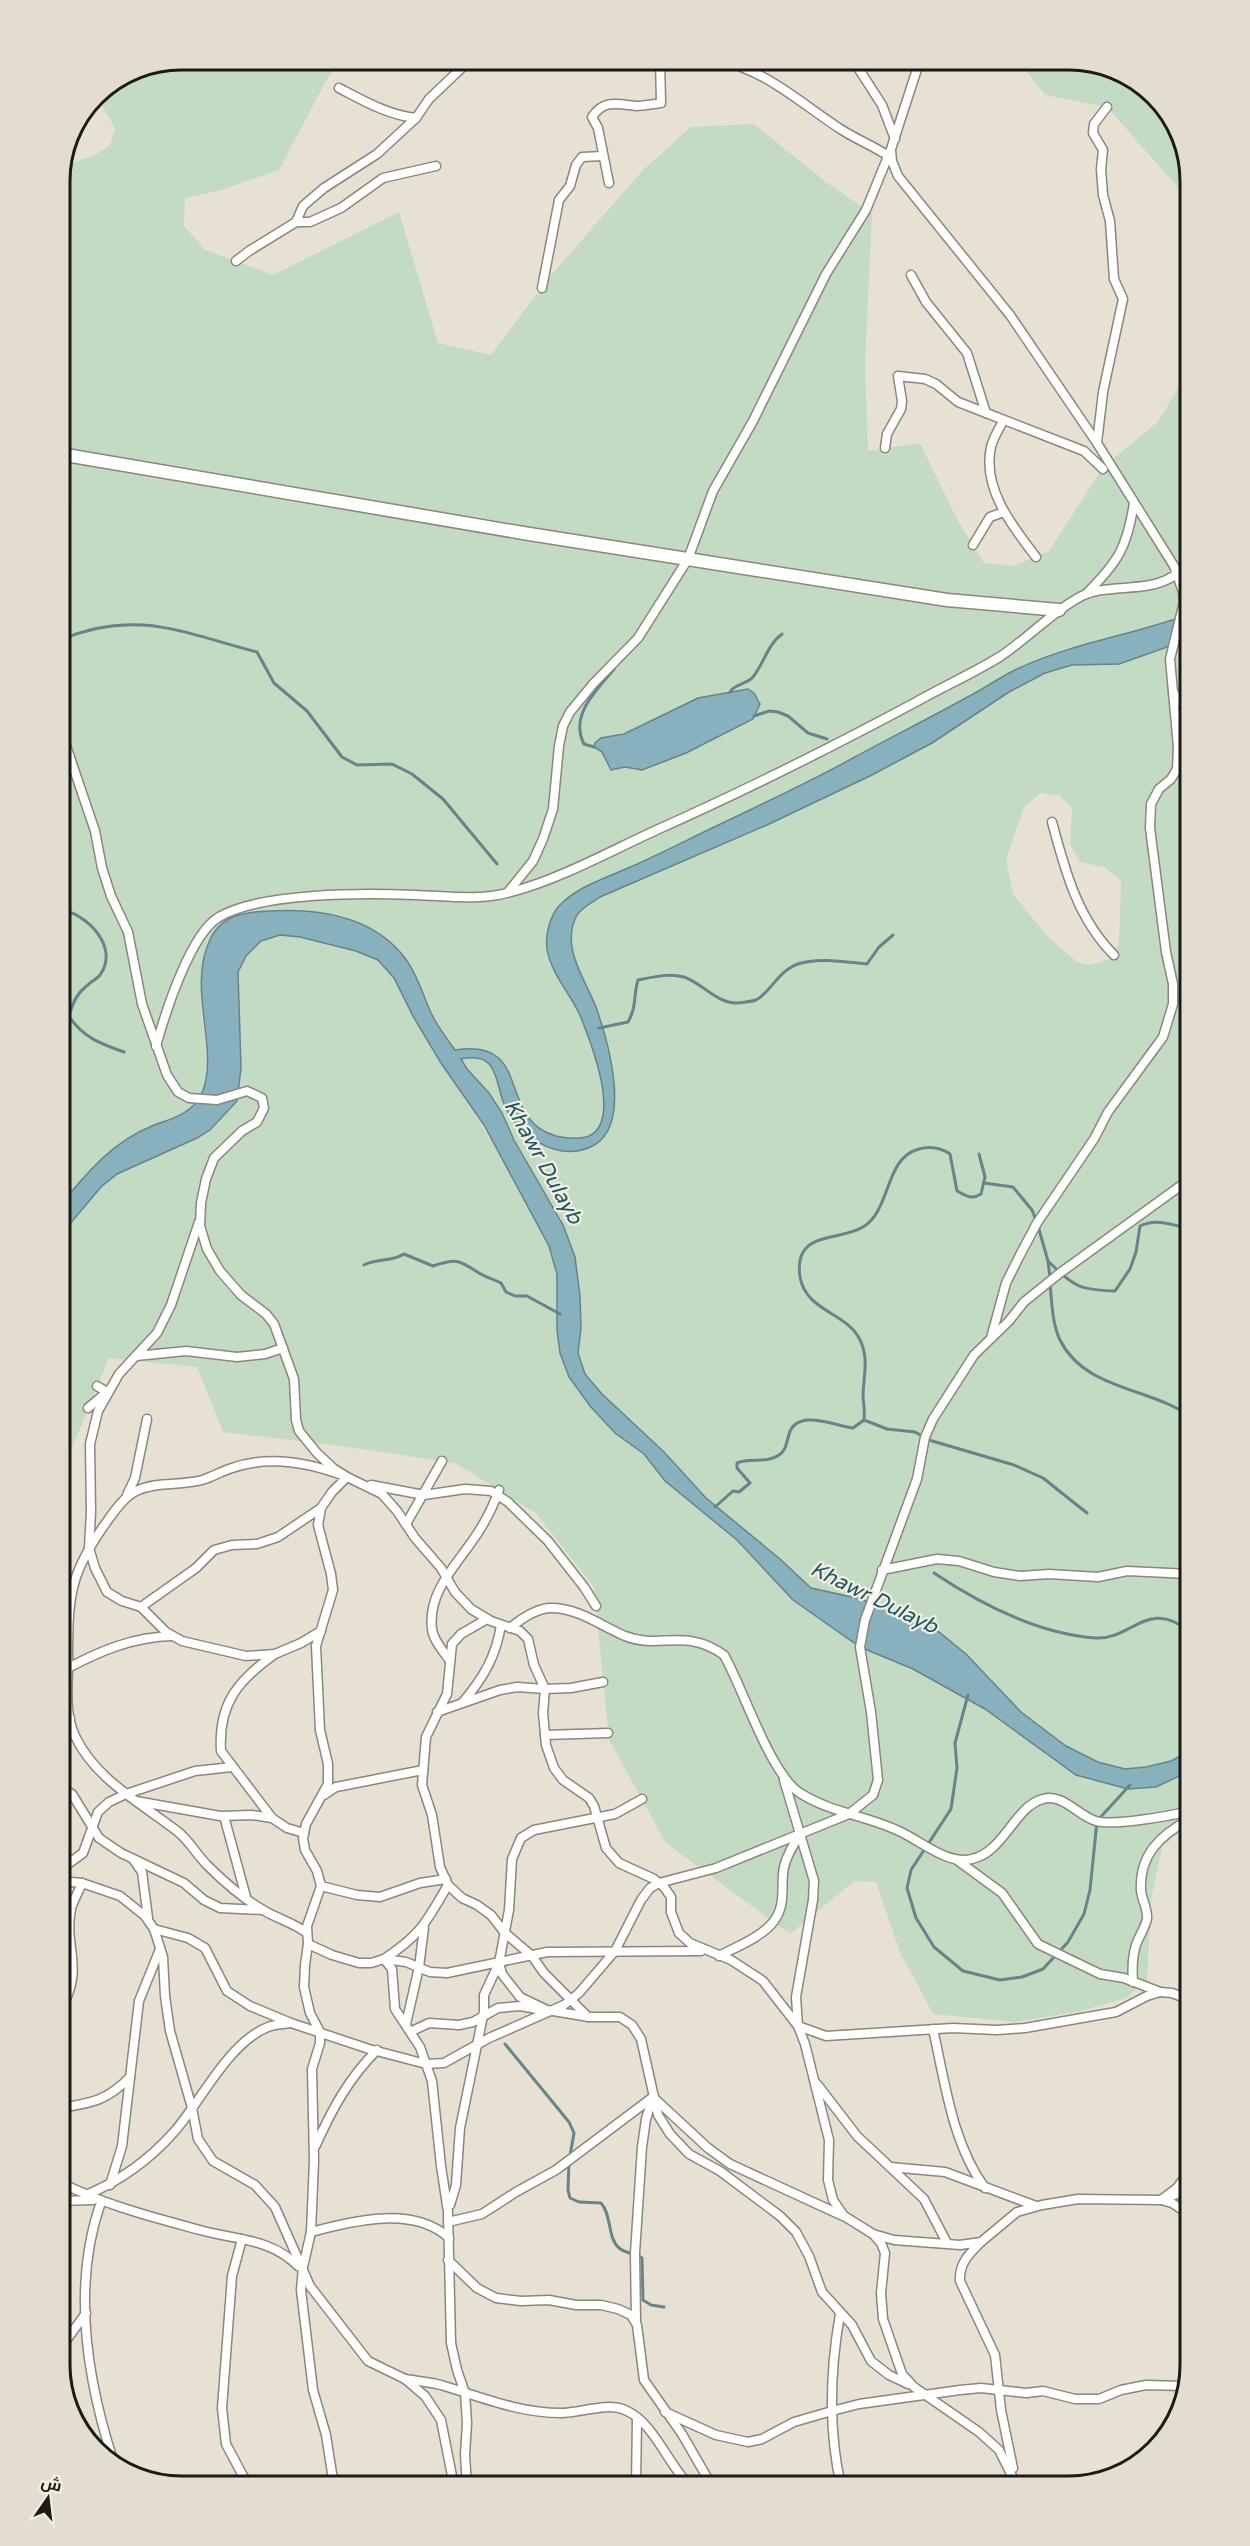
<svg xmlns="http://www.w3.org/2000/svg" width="1250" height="2546" viewBox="0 0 1250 2546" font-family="'Varela Round',Cairo,sans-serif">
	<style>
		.green { fill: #c3dac3; fill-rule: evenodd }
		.water { fill: #86b1bd; stroke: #66848b; stroke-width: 1.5 }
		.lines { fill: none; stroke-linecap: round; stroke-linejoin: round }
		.stream { stroke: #66848b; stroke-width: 3 }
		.street-casing { stroke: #8c867b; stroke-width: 11 }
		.secondary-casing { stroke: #8c867b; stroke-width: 15 }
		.street { stroke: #fff; stroke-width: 8 }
		.secondary { stroke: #fff; stroke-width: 12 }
		.labels { text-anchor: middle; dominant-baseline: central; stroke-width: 4.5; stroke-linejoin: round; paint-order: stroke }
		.water-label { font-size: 21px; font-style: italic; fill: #1d5765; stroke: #f4eee1 }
		.rim { fill: none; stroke: #1d1b16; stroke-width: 3 }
	</style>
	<rect width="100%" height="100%" fill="#e7e1d4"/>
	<!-- green -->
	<g class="green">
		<path d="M 181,60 L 341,60 L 326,81 L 279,170 L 218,191 L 185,198 L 184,226 L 205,250 L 273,275 L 399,212 L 438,343 L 491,355 L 548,279 L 643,170 L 691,127 L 754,124 L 826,182 L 872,214 L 865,364 L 868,451 L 920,443 L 957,519 L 984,563 L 1013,566 L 1049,551 L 1104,466 L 1158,422 L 1190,368 L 1190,473 L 1183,476 L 1183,489 L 1190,496 L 1190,614 L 1077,647 L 1015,670 L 792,790 L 629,868 L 591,883 L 568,898 C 565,912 553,961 555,970 C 559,987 575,1002 582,1019 C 585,1026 586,1033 588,1041 C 600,1073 627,1145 564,1138 C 494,1129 537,1037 455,1050 L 433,1016 L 421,986 L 386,939 L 362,923 L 339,915 L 209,941 C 203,964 200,985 201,1009 C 203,1032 209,1054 206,1077 C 200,1116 176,1112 149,1128 C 133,1137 114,1148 99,1160 C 85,1173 72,1190 60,1205 L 60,174 L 62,167 L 97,154 L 110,145 L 115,128 L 96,95 L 135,69 ZM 748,689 L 686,753 L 642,770 L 625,767 L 611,770 L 602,752 L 600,738 L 624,734 L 698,698 Z"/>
		<polygon points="1001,60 1077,60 1142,85 1181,135 1190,181 1190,201 1107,107 1045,95 1019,62"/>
		<path d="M 1190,639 L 1190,1751 L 1171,1761 L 1146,1767 L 1125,1769 L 1098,1762 L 1066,1746 L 1021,1712 L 966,1654 L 890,1610 L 861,1599 L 811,1588 L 780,1559 L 706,1498 L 664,1452 L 602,1394 L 585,1374 L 578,1353 L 581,1328 L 580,1296 L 575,1257 L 563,1225 L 514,1140 L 502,1113 L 489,1093 L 467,1069 L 461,1058 C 506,1054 491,1093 513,1119 C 523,1131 542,1140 555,1149 L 609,1131 L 611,1065 L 596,1007 L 574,960 L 571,937 L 576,917 L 582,909 L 600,897 L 767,825 L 872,775 L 932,743 L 1009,692 L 1045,673 L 1072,665 L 1119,664 ZM 1041,793 L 1060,796 L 1072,808 L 1070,845 L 1080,862 L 1104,867 L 1121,881 L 1119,943 L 1112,958 L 1090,965 L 1077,962 L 1048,937 L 1013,894 L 1006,860 L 1024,807 Z"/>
		<polygon points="280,935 300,937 356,951 378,960 394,978 414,1018 501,1156 549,1246 557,1274 557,1330 560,1354 569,1377 590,1406 615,1433 644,1454 665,1481 737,1540 793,1600 860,1647 913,1669 985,1709 1057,1763 1177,1778 1190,1771 1190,1828 1180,1832 1162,1847 1151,1900 1147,1979 1126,1998 1081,2011 1015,2022 933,2014 900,1952 876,1882 854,1881 790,1934 666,1843 609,1740 594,1587 536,1513 455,1463 341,1446 223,1432 197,1367 109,1358 60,1477 60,1230 69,1225 101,1187 117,1174 197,1138 210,1130 237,1101 241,1068 238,972 246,956 261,941"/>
	</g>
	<!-- water -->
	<g class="water">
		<polygon points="1190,473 1190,496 1183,489 1183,476"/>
		<path d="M 1190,614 L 1190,639 L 1119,664 L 1072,665 L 1045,673 L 1009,692 L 932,743 L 872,775 L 767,825 L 600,897 C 592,903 580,908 576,917 C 561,948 585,979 596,1007 C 608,1041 635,1131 588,1148 C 555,1161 516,1134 504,1104 C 499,1092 498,1075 490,1065 C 483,1056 471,1057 461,1059 L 467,1069 L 489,1093 L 502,1113 L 514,1140 L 563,1225 L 575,1257 L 580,1296 L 581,1328 L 578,1353 L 585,1374 L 602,1394 L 664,1452 L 706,1498 L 780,1559 L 811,1588 L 861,1599 L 939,1632 L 966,1654 L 1021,1712 L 1066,1746 L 1098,1762 L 1125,1769 L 1146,1767 L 1171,1761 L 1190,1751 L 1190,1771 L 1156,1787 L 1128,1789 L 1076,1775 L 985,1709 L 913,1669 L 860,1647 L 793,1600 L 737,1540 L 665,1481 L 644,1454 L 615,1433 L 590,1406 L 569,1377 L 560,1353 L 557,1330 L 557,1274 L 549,1246 L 484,1125 L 441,1063 L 414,1018 L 394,978 L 378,960 L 356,951 L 300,937 L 280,935 L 261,941 L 246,956 L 238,972 L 241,1068 L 237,1101 L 210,1130 L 197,1138 L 117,1174 L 101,1187 L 69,1225 L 60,1230 L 60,1205 C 87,1173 112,1142 152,1126 C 170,1119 192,1114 201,1095 C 221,1053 187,992 209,942 C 220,915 243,912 269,911 C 318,908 373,916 405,958 C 418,975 423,996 432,1015 C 438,1027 447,1039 455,1050 C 535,1038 495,1119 556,1136 C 566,1138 579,1140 589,1136 C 622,1120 591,1044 582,1020 C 573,996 551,975 547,949 C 545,935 550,916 559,906 C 578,886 604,879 628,868 C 656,856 683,842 710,829 C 758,806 806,784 853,758 C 892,737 933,716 973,694 C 988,686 1002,676 1017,669 C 1072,643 1133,635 1190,614 Z"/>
		<polygon points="748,689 754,693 760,704 753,719 686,753 642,770 625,767 611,770 602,752 594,747 595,743 601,738 624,734 698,698"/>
	</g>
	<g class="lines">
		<!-- stream -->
		<g class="stream">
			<path d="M 60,640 C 136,608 183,633 257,652 L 274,683 L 307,711 L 342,757 L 357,765 L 392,764 L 412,774 L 443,799 L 497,864"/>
			<path d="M 730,692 C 735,683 746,685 753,677 C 764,663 768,644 782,634"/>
			<polyline points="754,716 769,711 778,712 788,716 808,733 827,739"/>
			<path d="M 594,747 L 584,744 C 569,715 597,690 614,669"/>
			<path d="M 60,909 C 87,914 120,947 100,975 C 97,979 92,981 89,984 C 77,993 73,1002 69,1016 C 82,1037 101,1044 124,1052"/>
			<path d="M 599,1028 L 628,1022 C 637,1006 633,997 638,980 C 653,977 668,973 684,977 C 702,983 717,1004 738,1003 C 743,1002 751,1002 756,1000 C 769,994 779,970 798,964 C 818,957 846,962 867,964 L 879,947 L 893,935"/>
			<polyline points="984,1183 1013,1187 1032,1210 1036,1220"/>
			<polyline points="1038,1226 1048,1261 1050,1278"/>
			<path d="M 1049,1262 C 1074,1287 1080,1290 1115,1291 L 1130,1269 L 1136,1252 L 1140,1226 C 1156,1218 1173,1225 1190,1229"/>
			<path d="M 364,1265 C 377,1258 392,1262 404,1254 L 433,1266 C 457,1258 459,1260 479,1273 C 485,1277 494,1279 501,1283 L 506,1292 L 515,1296 L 527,1296 L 560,1314"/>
			<path d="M 1050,1284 C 1052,1303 1052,1323 1060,1340 C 1085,1390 1148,1387 1190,1416"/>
			<polyline points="864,1420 887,1429 915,1432 929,1440 1014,1465 1043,1478 1087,1513"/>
			<path d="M 715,1507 L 733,1491 L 739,1492 L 750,1483 L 737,1468 L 737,1463 C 750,1457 766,1464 779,1455 C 786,1451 787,1441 789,1434 C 797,1408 836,1426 853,1428 L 864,1420 C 865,1412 864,1405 863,1397 C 863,1377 870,1358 859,1338 C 845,1312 806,1311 800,1277 C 793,1230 838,1242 863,1227 C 892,1209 884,1158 919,1149 C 930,1146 941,1148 950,1154 L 957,1191 C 966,1196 972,1200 981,1194 L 985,1177 L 979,1154"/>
			<path d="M 934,1573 C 982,1605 1038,1634 1096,1638 C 1132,1640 1148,1597 1190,1632"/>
			<polyline points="968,1695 955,1743 957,1768 951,1809 911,1870 907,1888 916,1918 934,1947 963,1971 1000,1980 1022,1977 1043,1969 1068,1942 1084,1914 1090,1890 1097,1821 1130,1785"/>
			<polyline points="505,2044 569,2122 574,2133 570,2156"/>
			<path d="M 569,2162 L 568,2190 L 570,2198 L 579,2202 L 601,2203 C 612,2215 607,2237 619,2248 C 625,2253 636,2254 642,2258 L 643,2300 L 651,2305 L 664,2307"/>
		</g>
		<!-- street casing -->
		<g class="street-casing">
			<g id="street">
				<path d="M 719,60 C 766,70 803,105 842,130 C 856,139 873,146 887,155"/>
				<polyline points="853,60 882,105 895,139"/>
				<path d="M 339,88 C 364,101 388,115 416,118"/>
				<polyline points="891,151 892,161 898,176 1010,315 1097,443 1174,566 1183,592 1184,602 1170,659 1173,692 1190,714"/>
				<path d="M 609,183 L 598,128 L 592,117 C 604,99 618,104 636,106 C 644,106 653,104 661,103 L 660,60"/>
				<polyline points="296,222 303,206 324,188 377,154 416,118 429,99 470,60"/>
				<polyline points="236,261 249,251 296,222 310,222 341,208 383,178 436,166"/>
				<polyline points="911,275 926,302 967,353 986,413"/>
				<polyline points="542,288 559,200 570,186 576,165 582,157 603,156"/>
				<path d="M 1003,421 C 999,429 993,438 991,447 C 982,488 1012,526 1036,557"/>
				<polyline points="1097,443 1103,392 1123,299 1114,279 1110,221 1103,195 1101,169 1103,150 1093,133 1094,124 1107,107"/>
				<polyline points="885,448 887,434 901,409 902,401 898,376 925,379 936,384 958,402 1084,451 1103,469"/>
				<polyline points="973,545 990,517 1004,512"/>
				<path d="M 1086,594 C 1118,562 1127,548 1134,503"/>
				<polyline points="60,728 95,831 102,868 111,896 128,932 142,1004 167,1075 178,1092 189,1098 217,1100 247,1091 262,1098 264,1108 257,1122 242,1131 214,1158 206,1179 201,1203 200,1226 207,1249 220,1271 241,1295 266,1314 274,1324 294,1379 296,1420 299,1431 317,1453 333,1468 347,1477 382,1494 397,1511 415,1538 441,1568 455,1592 471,1609 491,1621 520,1631 528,1639 534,1665 545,1689 543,1713 546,1745 554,1768 563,1780 589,1798 594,1806 606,1848 619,1863 654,1879 664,1887 671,1897 671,1912 679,1933 690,1943 731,1960 763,1981 798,2026 805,2044 829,2140 828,2180 833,2200 844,2216 873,2234 881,2243 885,2253 881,2293 883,2319 902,2374 914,2387 979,2432 999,2450 1017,2486"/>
				<path d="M 1052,822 C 1065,870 1077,918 1114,955"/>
				<polyline points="508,892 533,861 543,839 553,809 559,746 563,726 570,712 593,684 638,638 688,559 713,491 753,421 826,274 866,210 891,149 920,60"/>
				<path d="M 156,1046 C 165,1014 190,934 219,917 C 262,892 365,893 415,895 C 448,896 479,901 511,892 C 561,879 614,849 661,828 C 748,789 832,747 916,702 C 944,686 974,673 1001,656 C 1028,638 1050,614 1078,598 C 1106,582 1144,594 1172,577 C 1178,573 1184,566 1190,562"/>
				<polyline points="199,1222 171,1305 157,1333 119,1374 98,1411 90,1444 91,1512 89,1548 95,1568 107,1592 122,1601 141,1607 166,1632 182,1641 246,1656 275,1654 301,1643 321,1631"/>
				<polyline points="991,1338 1006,1283 1020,1255 1037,1223 1094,1139 1108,1112 1163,1037 1173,1004 1173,984 1166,952 1150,828 1151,804 1159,789 1171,779 1177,769 1178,747 1173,692"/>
				<polyline points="136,1356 186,1351 237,1357 265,1354 283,1348"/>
				<polyline points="88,1408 107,1392 97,1386"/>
				<polyline points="371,1485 424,1495 465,1489 491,1491 508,1502 548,1541 584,1587 596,1606"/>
				<polyline points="127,1495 135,1478 147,1419"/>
				<polyline points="406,1524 442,1461"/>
				<polyline points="882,1570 937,1559 959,1561 994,1572 1020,1576 1049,1574 1098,1577 1127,1571 1190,1574"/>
				<polyline points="141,1607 196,1568 214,1550 232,1545 257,1544 278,1537 321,1508"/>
				<polyline points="487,1619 461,1634 452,1644 447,1694 426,1737 422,1785 432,1815 440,1867 448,1885 462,1898 477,1905 491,1915 505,1933 532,1956 544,1973 588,2017"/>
				<path d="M 510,1628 C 521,1619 536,1608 551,1608 C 579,1608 601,1626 625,1636 C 661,1650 684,1627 724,1655 C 743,1688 770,1774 800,1793 C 831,1813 869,1816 901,1832 C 922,1842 948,1865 972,1859 C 1004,1852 1015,1806 1043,1799 C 1063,1793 1078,1816 1096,1821 C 1114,1826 1169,1816 1190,1811"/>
				<path d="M 275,1654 C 238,1680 218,1704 221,1751 L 272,1818 L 287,1828 L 304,1833"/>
				<path d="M 450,1661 C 444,1652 433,1640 432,1629 C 428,1596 450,1572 468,1547 C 480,1531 492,1510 499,1490"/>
				<path d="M 68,1668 C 102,1650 134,1637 172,1636"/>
				<path d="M 463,1702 C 483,1678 496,1657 501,1625"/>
				<polyline points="60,1709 70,1718"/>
				<polyline points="437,1712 500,1690 517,1687 545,1689 571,1688 603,1682"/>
				<polyline points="545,1735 608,1733"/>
				<polyline points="784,1780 814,1881 813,1900 796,1997 798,2026 826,2036 953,2028 997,2030 1025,2028 1116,2012 1147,1996 1160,1992"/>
				<polyline points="60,1788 72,1794 99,1838 121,1853 184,1883 204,1900 220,1908 263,1910"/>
				<polyline points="324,1795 336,1787 423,1770"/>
				<polyline points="642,1799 615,1814 534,1830 521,1838 512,1859 509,1910 499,1963 502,1974 520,1997 547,2010 589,2017 620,2017 632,2025 641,2039 658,2115 670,2134 689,2154 720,2171 780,2216 796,2232 809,2256 822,2292 852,2325 871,2361 889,2375 908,2384"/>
				<polyline points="136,1801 220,1816 252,1815 272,1818"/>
				<polyline points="224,1816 246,1897"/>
				<polyline points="133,1859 142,1872 148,1918"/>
				<polyline points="957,1860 1002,1893 1038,1944 1100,1974 1124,1978 1160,1992 1172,1993 1190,2000"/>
				<polyline points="60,1870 83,1853 98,1812 109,1802 126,1794 195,1771 232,1767"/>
				<polyline points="60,1881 82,1883 120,1896 145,1916 154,1929 163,1957 165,1996 170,2031 192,2108 198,2139 213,2161 255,2185 275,2207 310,2286 368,2361 405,2379 425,2396 441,2420 454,2486"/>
				<path d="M 448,1885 C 426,1922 422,1934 384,1959 L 392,1969 L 395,2009 L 420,2047 L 432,2081 L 441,2166 L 448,2212 L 451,2343 L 457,2370 L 465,2393 L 467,2423 L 465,2455 L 467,2486"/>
				<polyline points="321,1886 357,1895 380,1897 420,1883 446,1879"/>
				<polyline points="154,1929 188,1938 205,1948 227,1991 250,2006 291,2023 369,2049 426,2064 444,2063 489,2038 564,2005 579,1993 615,1951 641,1900 650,1888 659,1883 716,1868 849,1814 873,1795 878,1780 871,1712 860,1647 865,1620 917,1479 925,1437 933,1419 974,1355 1009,1321 1024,1302 1060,1273 1190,1179"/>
				<path d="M 307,1933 C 294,1923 278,1919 263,1910 C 244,1899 223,1881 207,1865 C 196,1854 189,1840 177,1831 C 141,1803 95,1779 75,1736 C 63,1710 69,1682 68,1655 C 68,1593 71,1571 108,1520 C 115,1510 125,1496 136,1491 C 157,1481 180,1486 202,1480 C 212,1477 222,1471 232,1468 C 269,1455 311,1463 347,1477 L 332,1492 L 321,1508 L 318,1525 L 331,1574 L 333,1590 L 316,1646 L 320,1730 L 328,1764 L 328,1784 L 306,1824 L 303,1838 L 305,1850 L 317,1871 L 321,1886 L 307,1926 L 308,1944 L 305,1965 L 304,1987 L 310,2013 L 320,2032 L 320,2043 L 312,2069 L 314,2161 L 311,2232 L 303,2267 L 301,2290 L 313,2390 L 326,2435 L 334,2486"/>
				<polyline points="308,1944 332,1955 359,1963 371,1963 384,1959 406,1962 430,1972 447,1973 547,1952 701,1951"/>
				<path d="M 719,1956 C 736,1947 762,1937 774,1921 C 787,1903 780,1886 784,1867 C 787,1854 794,1844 801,1833"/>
				<path d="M 1133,1982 C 1132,1969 1132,1957 1136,1945 C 1139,1936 1145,1928 1147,1919 C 1148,1909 1142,1900 1141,1891 C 1139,1855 1160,1835 1190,1819"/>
				<path d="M 60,2010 C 86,1968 63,1948 71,1909 C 73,1901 79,1891 82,1883"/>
				<polyline points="406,2024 419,1967 424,1928"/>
				<path d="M 933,2029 C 945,2082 952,2143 985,2188"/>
				<polyline points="412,2031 429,2023 459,2025 473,2022 498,2008 520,2006 537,2009"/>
				<polyline points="817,2084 857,2136 924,2199 947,2243"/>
				<polyline points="655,2099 708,2148 730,2164 843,2216"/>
				<path d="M 60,2108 C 91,2103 107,2101 130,2077"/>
				<path d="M 316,2145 C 332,2109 349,2078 377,2050"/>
				<polyline points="890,2167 945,2172 1036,2206"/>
				<path d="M 60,2182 C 104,2205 152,2217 200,2230 C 236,2240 270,2238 298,2266"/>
				<polyline points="110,2185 122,2146 139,2001 160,1949"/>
				<path d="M 86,2195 C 120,2181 150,2159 174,2132 C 202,2100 228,2043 268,2027 C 275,2024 284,2024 291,2023"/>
				<polyline points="60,2201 93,2200"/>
				<path d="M 101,2202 C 71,2287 87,2382 115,2466"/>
				<polyline points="450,2205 456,2185 460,2128 484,2011 484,1995 499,1963"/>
				<polyline points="1190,2215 1172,2203 1161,2200 1177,2188 1190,2170"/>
				<polyline points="448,2222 482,2214 516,2192 556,2170 653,2097"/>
				<path d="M 311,2232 C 354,2221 413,2205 449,2238"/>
				<polyline points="873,2234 894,2240 960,2245 981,2242 1017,2212 1042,2205 1078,2199 1161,2200 1190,2189"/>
				<polyline points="242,2239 232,2276 222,2408 226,2444 243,2476 251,2486"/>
				<path d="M 981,2242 C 969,2254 959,2263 960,2281 L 995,2355 L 1001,2410 L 1013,2468"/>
				<polyline points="448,2260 477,2288 496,2298 521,2301 549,2300 576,2305 601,2305 618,2309 631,2315 637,2325 644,2380 682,2434 712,2486"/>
				<path d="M 840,2314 C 830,2371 828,2429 841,2486"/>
				<polyline points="636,2322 635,2253 642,2147 646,2119 653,2097"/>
				<polyline points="60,2349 86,2313"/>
				<path d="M 405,2379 C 416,2381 429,2382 441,2385 C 481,2397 519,2413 561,2413 C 581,2413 606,2402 625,2410 C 654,2422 668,2465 690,2486"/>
				<polyline points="665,2412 716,2435 748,2442 762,2439 794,2422 832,2411 859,2404 960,2390 981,2388 1026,2393 1043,2391 1075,2399 1099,2399 1121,2390 1146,2385 1183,2386"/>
				<polyline points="636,2486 637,2418"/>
			</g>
		</g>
		<!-- secondary casing -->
		<g class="secondary-casing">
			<polyline id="secondary" points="60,454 523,533 947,600 1059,610"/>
		</g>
		<!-- street -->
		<use href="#street" class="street"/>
		<!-- secondary -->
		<use href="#secondary" class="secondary"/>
	</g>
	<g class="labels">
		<!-- water labels -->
		<g class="water-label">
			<text transform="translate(543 1162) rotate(61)">Khawr Dulayb</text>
			<text transform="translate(874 1598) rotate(26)">Khawr Dulayb</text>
		</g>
	</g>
	<!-- crop -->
	<path d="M0 0H1250V2546H0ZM181 70H1069A111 111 0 0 1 1180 181V2365A111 111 0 0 1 1069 2476H181A111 111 0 0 1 70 2365V181A111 111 0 0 1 181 70Z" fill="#e3ddd1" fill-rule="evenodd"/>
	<path class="rim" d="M181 70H1069A111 111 0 0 1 1180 181V2365A111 111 0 0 1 1069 2476H181A111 111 0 0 1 70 2365V181A111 111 0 0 1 181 70Z"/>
	<!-- north arrow -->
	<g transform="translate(48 2498) rotate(14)" stroke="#f4eee1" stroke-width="4.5" paint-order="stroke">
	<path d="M0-4.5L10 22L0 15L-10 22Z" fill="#1d1b16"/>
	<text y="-9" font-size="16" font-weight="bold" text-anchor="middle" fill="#1d1b16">ش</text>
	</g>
</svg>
